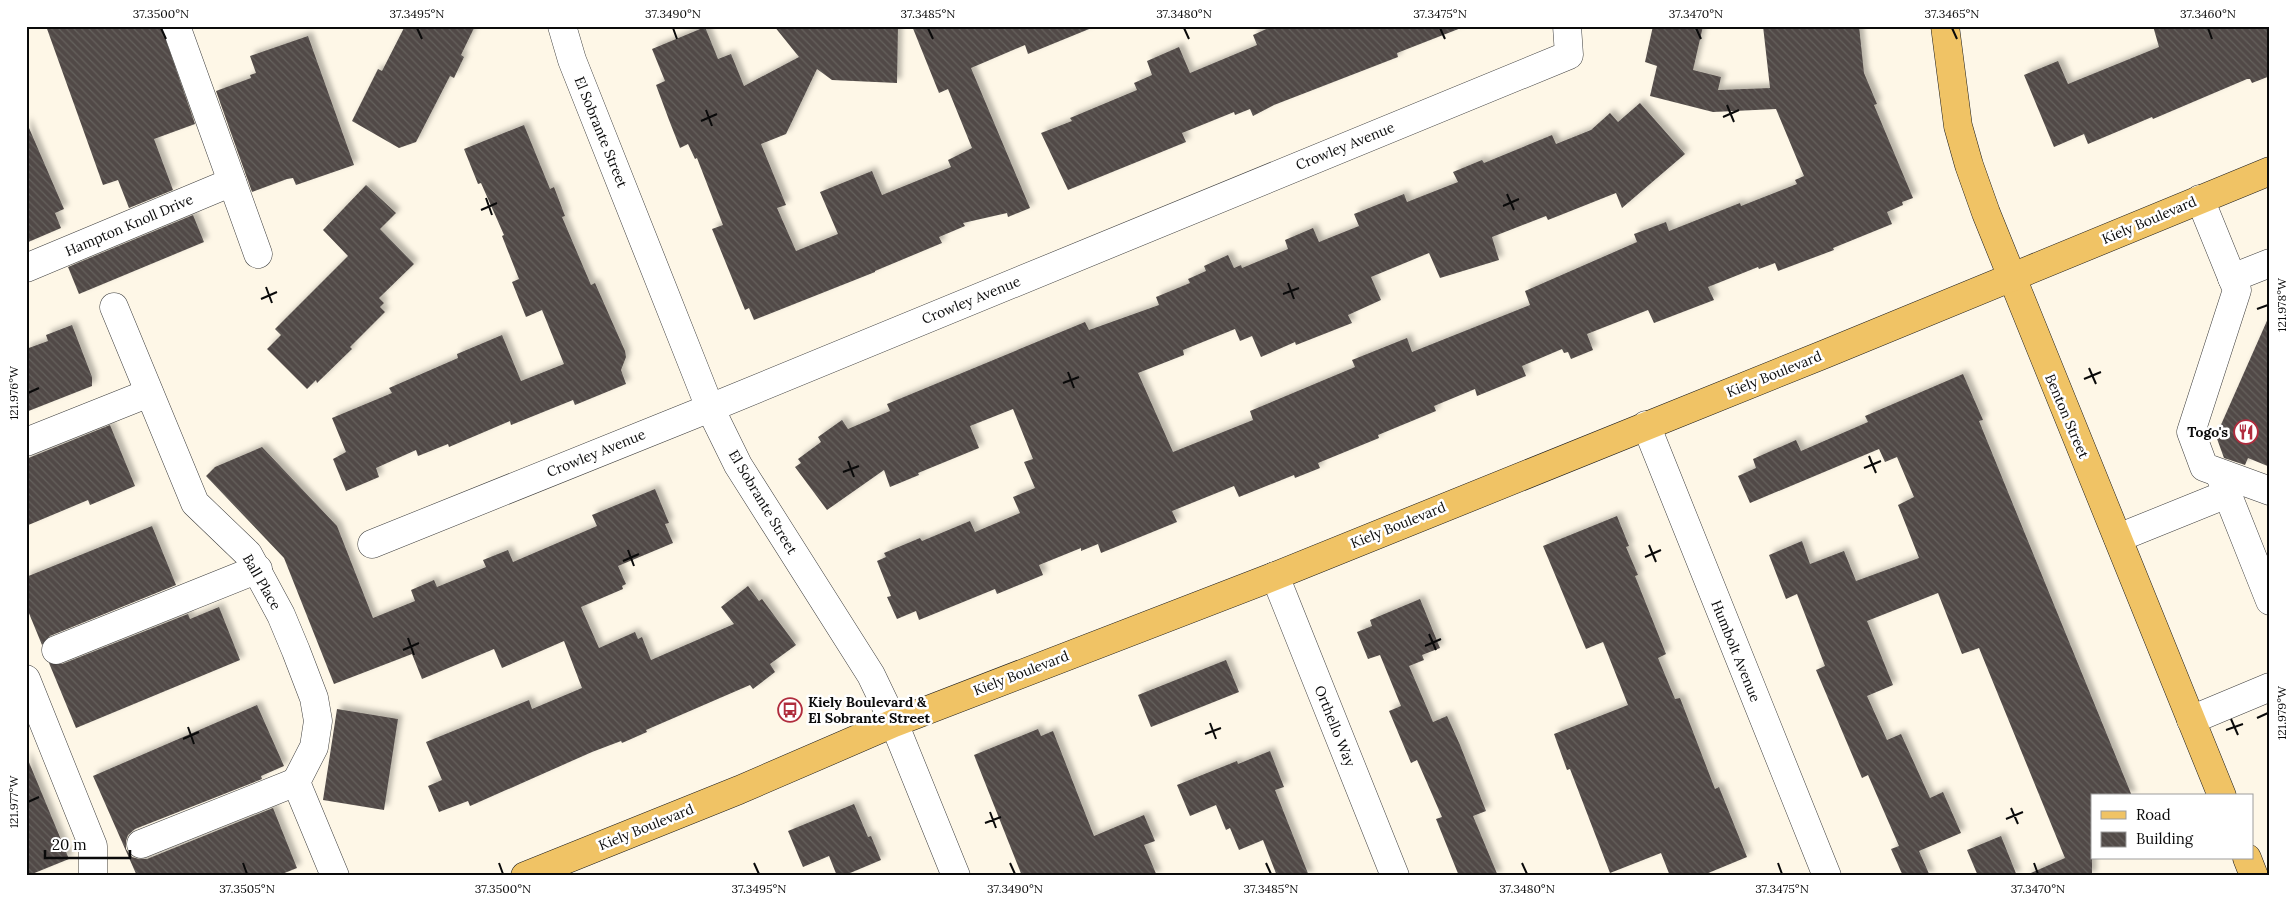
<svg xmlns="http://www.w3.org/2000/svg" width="2296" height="902" viewBox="0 0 2296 902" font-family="Lora,serif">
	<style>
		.building { fill: url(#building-back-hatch); filter: url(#shadow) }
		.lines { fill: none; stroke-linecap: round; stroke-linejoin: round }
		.minor-casing { stroke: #3d3d3d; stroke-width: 29 }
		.major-casing { stroke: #1b1b1b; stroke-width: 29 }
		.minor { stroke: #fff; stroke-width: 28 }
		.major { stroke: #f0c365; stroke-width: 28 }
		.ticks { fill: none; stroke: #0a0a0a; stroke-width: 2 }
		.labels { text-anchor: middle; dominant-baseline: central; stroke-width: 5; stroke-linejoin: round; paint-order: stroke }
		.street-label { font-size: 14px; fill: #0a0a0a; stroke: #fff }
		.poi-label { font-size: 14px; font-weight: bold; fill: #0a0a0a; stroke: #fff; text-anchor: end }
		.neatline { fill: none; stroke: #0a0a0a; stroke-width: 2 }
		.ticks-label { font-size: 12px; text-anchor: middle; fill: #0a0a0a }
	</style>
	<defs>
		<pattern id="building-back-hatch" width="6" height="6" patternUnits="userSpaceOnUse" patternTransform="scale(1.25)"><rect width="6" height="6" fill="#514a47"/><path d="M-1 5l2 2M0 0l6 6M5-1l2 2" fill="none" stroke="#65605d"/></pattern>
		<filter id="shadow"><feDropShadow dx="4.5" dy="-4.5" stdDeviation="2.5" flood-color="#0004"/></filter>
	</defs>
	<rect width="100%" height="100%" fill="#fef7e7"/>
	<!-- building -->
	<g class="building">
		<polygon points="46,26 161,26 195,124 154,139 173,190 129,208 118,180 103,185"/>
		<polygon points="405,26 475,26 461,55 464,57 454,78 450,76 416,142 399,148 352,121 378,69 382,71"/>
		<polygon points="774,26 898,26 897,83 832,80 817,69 786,134 761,144 786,205 777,208 796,251 838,234 820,192 872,171 882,195 951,167 948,160 972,148 948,89 939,93 912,26 1094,27 1028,54 1025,45 971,68 1030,208 1008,217 1007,213 963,223 965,226 939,237 942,243 875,271 875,272 754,320 749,308 745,310 712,229 723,225 697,158 695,159 688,144 680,148 669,120 656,85 665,81 652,49 705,27 718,59 731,54 744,86 799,57"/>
		<polygon points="1273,26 1461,26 1461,28 1397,53 1398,57 1274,105 1253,116 1250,109 1235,115 1234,112 1182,133 1186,142 1068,190 1041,133 1072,121 1070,118 1137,90 1134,83 1152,75 1147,61 1179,47 1190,73 1257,45 1253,35"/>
		<polygon points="1653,26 1703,26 1693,70 1721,77 1718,90 1770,88 1763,26 1859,26 1864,73 1877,104 1874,105 1913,198 1902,202 1903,205 1887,212 1892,224 1833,248 1834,250 1778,271 1775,263 1759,269 1758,267 1708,287 1714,300 1654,323 1648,310 1587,334 1593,350 1571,359 1568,352 1564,353 1562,349 1522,366 1526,376 1477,396 1475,389 1434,406 1436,411 1378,435 1379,438 1318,463 1320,468 1295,478 1294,475 1239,497 1234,486 1172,511 1177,522 1101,553 1098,544 1081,551 1081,548 1039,565 1043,575 997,594 995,589 919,620 916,611 897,619 887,597 891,596 877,561 886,557 884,553 920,538 922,541 970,521 975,532 1020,513 1013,497 1035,488 1024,462 1033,459 1013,409 970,426 979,448 918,473 919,475 890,487 884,470 827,510 795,467 801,463 798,459 821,442 818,437 842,420 848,429 890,411 887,404 1085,322 1089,330 1159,305 1156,297 1190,283 1188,279 1206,271 1204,266 1228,255 1234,268 1241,265 1242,268 1288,249 1285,240 1313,228 1319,242 1359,226 1354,214 1404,194 1407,202 1458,182 1453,172 1482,160 1484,163 1552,135 1556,144 1591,130 1610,113 1618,122 1640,103 1685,154 1622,208 1616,193 1548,220 1546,216 1492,237 1499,260 1440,278 1429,253 1371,277 1381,300 1348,315 1352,323 1296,345 1295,342 1261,357 1252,336 1240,341 1235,329 1183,350 1184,355 1138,373 1173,452 1253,420 1250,411 1355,367 1352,360 1407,338 1412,352 1530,305 1525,291 1637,242 1634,234 1666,222 1669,231 1740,203 1741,206 1797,184 1795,180 1804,176 1776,109 1713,112 1650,96 1657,66 1645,62"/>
		<polygon points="2153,26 2270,26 2270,76 2252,83 2250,79 2247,79 2153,119 2152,117 2088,144 2084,134 2054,147 2024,75 2058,61 2068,84 2159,47"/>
		<polygon points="308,36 354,165 296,185 293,178 287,179 252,192 216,91 251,78 250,75 256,73 250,56"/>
		<polygon points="26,121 64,209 55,213 61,228 26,243"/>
		<polygon points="524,125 550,189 554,187 565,216 562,217 591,285 595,283 625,351 626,357 621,370 626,384 575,405 573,400 511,425 510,421 449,447 448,444 418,456 416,450 376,468 379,477 346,491 333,459 346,452 332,418 392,393 389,388 458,358 457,354 502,335 521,381 564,364 542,310 526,317 512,282 519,279 502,236 504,235 481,183 478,184 464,149"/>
		<polygon points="366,185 396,213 380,229 414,264 379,298 384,303 380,307 385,312 350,347 352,349 317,383 316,380 307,389 267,349 281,335 275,329 348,256 323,230"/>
		<polygon points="193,215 204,242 79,294 68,267"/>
		<polygon points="2270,314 2270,467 2248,458 2245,465 2224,458 2216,436"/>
		<polygon points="72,325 92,377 92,386 26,412 26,349 48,341 46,335"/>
		<polygon points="1963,374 1983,420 1979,421 2132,796 2092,796 2092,876 2024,876 2065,858 1979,648 1962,654 1938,593 1867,621 1893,685 1867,696 1887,740 1901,734 1930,798 1943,792 1961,833 1919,851 1930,876 1903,876 1891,849 1899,846 1868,775 1862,778 1816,670 1825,666 1797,594 1786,599 1769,555 1802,541 1810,564 1844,551 1856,581 1919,558 1898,505 1914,497 1897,457 1885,462 1879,449 1750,503 1738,476 1756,468 1753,459 1796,440 1801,451 1868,422 1865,416"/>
		<polygon points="110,425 135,486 90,505 88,500 26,526 26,459"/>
		<polygon points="262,447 337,526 373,618 415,601 411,590 434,580 437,587 486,567 483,560 508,550 513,562 597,526 592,515 655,489 669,523 665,524 673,543 618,566 626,584 622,586 623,589 581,607 599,648 635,632 638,639 642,637 651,660 734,624 721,607 748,586 759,601 762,599 796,645 770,664 775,672 753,689 750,685 646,730 647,732 622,743 621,741 592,752 470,806 468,801 439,812 428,786 442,780 426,742 529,700 532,709 582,688 564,641 502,668 494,649 422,679 412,654 334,684 284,558 206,476 215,467"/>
		<polygon points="1617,516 1629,546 1626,547 1638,575 1635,576 1666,654 1658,658 1675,699 1680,698 1715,789 1719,787 1747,857 1701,876 1670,876 1661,853 1610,873 1570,769 1567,770 1554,734 1628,705 1603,642 1586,649 1543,546"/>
		<polygon points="152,526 176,585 50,636 42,645 26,606 26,577"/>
		<polygon points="1420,599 1440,648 1422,655 1424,660 1409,666 1433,722 1447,716 1460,745 1486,811 1473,816 1498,876 1459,876 1436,819 1442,817 1417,760 1411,763 1389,711 1401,706 1380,655 1368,659 1357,632 1372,626 1370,620"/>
		<polygon points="219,607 240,660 76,728 49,663 62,664 188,614 190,619"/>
		<polygon points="1226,660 1239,692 1151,727 1138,695"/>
		<polygon points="257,705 284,766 261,776 262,779 135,829 128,835 126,841 126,849 132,857 139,859 147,859 273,808 297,868 277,876 137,876 93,776"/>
		<polygon points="337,709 398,719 384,810 323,800"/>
		<polygon points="1038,729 1041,736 1053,731 1094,836 1144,815 1155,841 1144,845 1157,876 1022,876 974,755"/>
		<polygon points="1270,751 1284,787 1275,790 1309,876 1277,876 1263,840 1239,850 1230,828 1226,830 1216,805 1190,816 1177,785 1237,761 1238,764"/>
		<polygon points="26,755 69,859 27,876 26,876"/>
		<polygon points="854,804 868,837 871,836 881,860 843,876 837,876 829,856 803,867 788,831"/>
		<polygon points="2001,836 2017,876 1978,876 1967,850"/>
	</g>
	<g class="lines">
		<!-- minor casing -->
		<g class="minor-casing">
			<g id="minor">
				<polyline points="176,26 258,254"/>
				<polyline points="562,26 572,60 710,408 738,465 871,675 894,723 956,876"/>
				<polyline points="2200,199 2237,290 2191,432 2204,467 2270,491"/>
				<polyline points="26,268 232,182"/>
				<polyline points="2232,278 2270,263"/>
				<polyline points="114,307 195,503 248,554 281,615 296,651 314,698 318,721 314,747 296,782 335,876"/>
				<polyline points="1646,425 1827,876"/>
				<polyline points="26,442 149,393"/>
				<polyline points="2219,473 2270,601"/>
				<polyline points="2118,538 2227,494"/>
				<polyline points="372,544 710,408 1569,55 1567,26"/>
				<polyline points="1275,576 1395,876"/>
				<polyline points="56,650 258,569"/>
				<polyline points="26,679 93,846 93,876"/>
				<polyline points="2191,720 2270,687"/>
				<polyline points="141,844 296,782"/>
			</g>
		</g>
		<!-- major casing -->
		<g class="major-casing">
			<g id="major">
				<polyline points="1945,26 1958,126 1969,165 1986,213 2222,796"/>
				<polyline points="2247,858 2254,876"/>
				<polyline points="525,876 739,790 894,723 1275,576 1825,354 2270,171"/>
			</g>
		</g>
		<!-- minor -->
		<use href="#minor" class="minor"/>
		<!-- major -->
		<use href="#major" class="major"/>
	</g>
	<!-- ticks -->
	<path class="ticks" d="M 161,28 L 166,39M 417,28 L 422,39M 673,28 L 677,39M 928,28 L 933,39M 1184,28 L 1189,39M 1440,28 L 1445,39M 1696,28 L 1701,39M 1952,28 L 1957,39M 2208,28 L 2212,39M 1727,105 L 1734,122M 706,110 L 712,126M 1723,117 L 1739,110M 701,121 L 717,114M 1507,194 L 1514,210M 486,198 L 492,215M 1503,206 L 1519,199M 481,210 L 497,203M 1288,283 L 1294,299M 266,287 L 272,303M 1283,294 L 1299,288M 261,299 L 277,292M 2257,309 L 2268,305M 2089,368 L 2096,384M 1068,372 L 1074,388M 2084,379 L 2101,372M 1063,383 L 1079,377M 28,393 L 39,388M 1869,456 L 1876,473M 848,461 L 854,477M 1864,468 L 1881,461M 843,472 L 859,466M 1649,545 L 1656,562M 628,550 L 634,566M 1645,557 L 1661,550M 623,561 L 639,554M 1429,634 L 1436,650M 408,638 L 414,655M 1425,646 L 1441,639M 403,650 L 419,643M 2257,718 L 2268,713M 2231,719 L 2238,735M 1210,723 L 1216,739M 188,727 L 194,744M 2226,730 L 2243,724M 1205,734 L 1221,728M 183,739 L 199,732M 28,802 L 39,797M 2011,808 L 2018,824M 990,812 L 996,828M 2006,819 L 2023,812M 985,823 L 1001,817M 243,863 L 247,874M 499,863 L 503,874M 754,863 L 759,874M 1010,863 L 1015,874M 1266,863 L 1271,874M 1522,863 L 1527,874M 1778,863 L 1782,874M 2034,863 L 2038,874"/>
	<!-- icons -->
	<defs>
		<g id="restaurant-ring" transform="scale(1.25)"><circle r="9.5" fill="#fff" stroke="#b02c3d" stroke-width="1.5"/><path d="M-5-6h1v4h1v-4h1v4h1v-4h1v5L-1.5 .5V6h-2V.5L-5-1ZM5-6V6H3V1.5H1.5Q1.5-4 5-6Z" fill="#b02c3d"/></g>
		<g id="bus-ring" transform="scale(1.25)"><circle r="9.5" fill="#fff" stroke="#b02c3d" stroke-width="1.5"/><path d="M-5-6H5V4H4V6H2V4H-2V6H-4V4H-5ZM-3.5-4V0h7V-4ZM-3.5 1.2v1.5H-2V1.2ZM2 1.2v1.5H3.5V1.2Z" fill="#b02c3d"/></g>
	</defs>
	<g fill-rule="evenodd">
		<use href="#restaurant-ring" x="2246" y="432"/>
		<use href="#bus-ring" x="790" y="710"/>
	</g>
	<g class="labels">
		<!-- street labels -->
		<g class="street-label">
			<text transform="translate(601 132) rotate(68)">El Sobrante Street</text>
			<text transform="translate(1345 146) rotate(-22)">Crowley Avenue</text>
			<text transform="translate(2149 220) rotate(-23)">Kiely Boulevard</text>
			<text transform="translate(129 225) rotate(-23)">Hampton Knoll Drive</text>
			<text transform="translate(971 300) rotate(-22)">Crowley Avenue</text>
			<text transform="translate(1774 374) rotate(-22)">Kiely Boulevard</text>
			<text transform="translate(2067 416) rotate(67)">Benton Street</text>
			<text transform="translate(596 453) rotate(-22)">Crowley Avenue</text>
			<text transform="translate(763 502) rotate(59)">El Sobrante Street</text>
			<text transform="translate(1398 525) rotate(-22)">Kiely Boulevard</text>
			<text transform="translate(262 582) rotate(60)">Ball Place</text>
			<text transform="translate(1736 651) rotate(68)">Humbolt Avenue</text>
			<text transform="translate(1021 673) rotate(-21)">Kiely Boulevard</text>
			<text transform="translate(1335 726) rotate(68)">Orthello Way</text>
			<text transform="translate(646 827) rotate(-22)">Kiely Boulevard</text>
		</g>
		<!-- poi labels -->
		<g class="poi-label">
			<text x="2228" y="432">Togo's</text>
			<text x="808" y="702" text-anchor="start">Kiely Boulevard &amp;<tspan x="808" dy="16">El Sobrante Street</tspan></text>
		</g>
	</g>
	<!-- border -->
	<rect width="2296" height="902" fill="none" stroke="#ffffff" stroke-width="55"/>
	<!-- legend -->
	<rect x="2091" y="794" width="162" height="65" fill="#ffffff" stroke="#9d9d9d"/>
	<rect x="2101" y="811" width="25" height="8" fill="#f0c365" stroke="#9d9d9d"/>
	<text x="2136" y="820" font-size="15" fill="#0a0a0a">Road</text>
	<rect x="2101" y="832" width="25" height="15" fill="url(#building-back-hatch)" stroke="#9d9d9d"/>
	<text x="2136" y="844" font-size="15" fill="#0a0a0a">Building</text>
	<!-- scale -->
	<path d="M45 850v8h85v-8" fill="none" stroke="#0a0a0a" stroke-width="2.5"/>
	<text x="52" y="850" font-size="15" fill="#0a0a0a" stroke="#ffffff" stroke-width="4" paint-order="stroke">20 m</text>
	<rect x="28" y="28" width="2240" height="846" class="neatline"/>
	<g class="ticks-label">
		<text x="161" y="18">37.3500°N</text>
		<text x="417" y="18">37.3495°N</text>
		<text x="673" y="18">37.3490°N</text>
		<text x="928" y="18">37.3485°N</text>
		<text x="1184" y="18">37.3480°N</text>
		<text x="1440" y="18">37.3475°N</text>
		<text x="1696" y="18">37.3470°N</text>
		<text x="1952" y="18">37.3465°N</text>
		<text x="2208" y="18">37.3460°N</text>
		<text transform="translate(2282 305) rotate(-90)" y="4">121.978°W</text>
		<text transform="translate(14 393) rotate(-90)" y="4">121.976°W</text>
		<text transform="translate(2282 713) rotate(-90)" y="4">121.979°W</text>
		<text transform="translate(14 802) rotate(-90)" y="4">121.977°W</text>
		<text x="247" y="893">37.3505°N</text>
		<text x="503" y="893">37.3500°N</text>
		<text x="759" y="893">37.3495°N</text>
		<text x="1015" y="893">37.3490°N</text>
		<text x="1271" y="893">37.3485°N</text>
		<text x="1527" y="893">37.3480°N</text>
		<text x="1782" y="893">37.3475°N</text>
		<text x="2038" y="893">37.3470°N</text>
	</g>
</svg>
